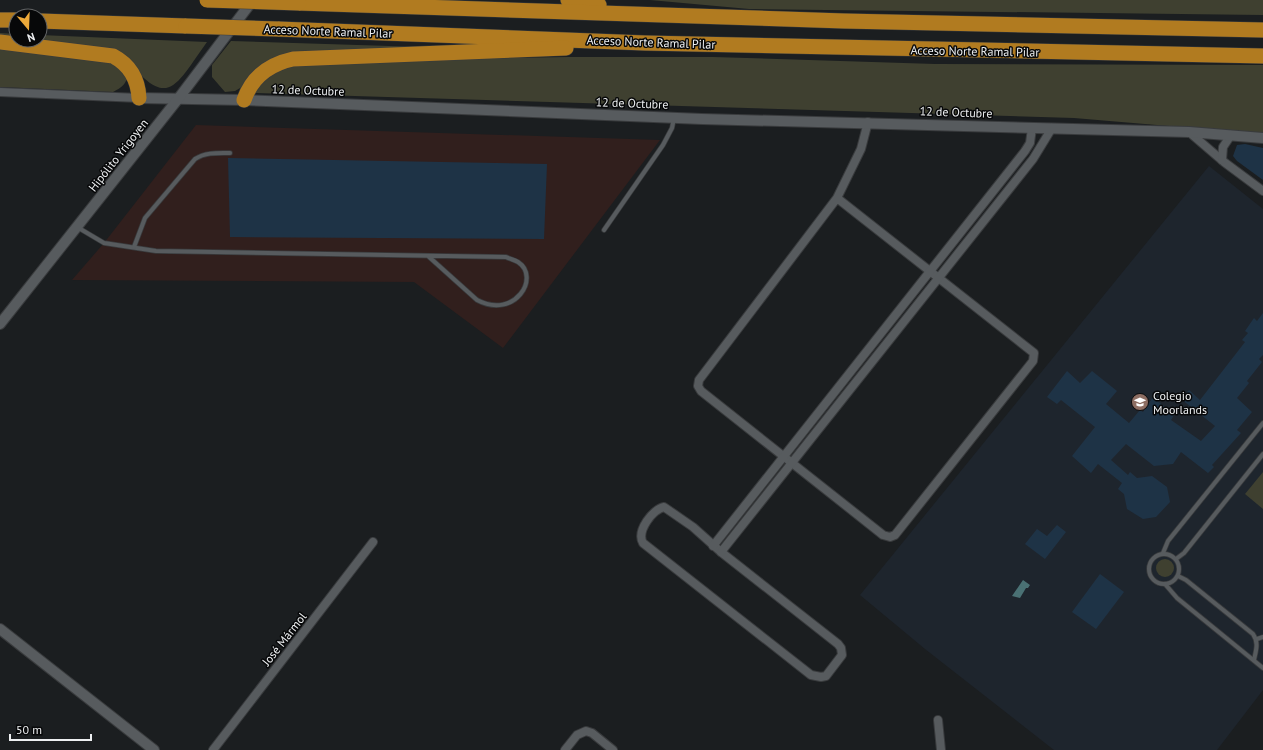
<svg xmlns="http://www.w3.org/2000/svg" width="1263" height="750" viewBox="0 0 1263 750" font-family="'PT Sans',sans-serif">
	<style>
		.industrial { fill: #311f1d }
		.built { fill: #1e252d }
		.green { fill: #3f4030 }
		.water { fill: #4a7174 }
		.building { fill: #1e3346 }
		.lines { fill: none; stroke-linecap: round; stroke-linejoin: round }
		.service-casing { stroke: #393b3d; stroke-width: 5.5 }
		.minor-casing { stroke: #393b3d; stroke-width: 10 }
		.tertiary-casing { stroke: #393b3d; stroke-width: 12 }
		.motorway-casing { stroke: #393b3d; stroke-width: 16 }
		.service { stroke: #575b5e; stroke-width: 4 }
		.minor { stroke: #575b5e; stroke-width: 8 }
		.tertiary { stroke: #575b5e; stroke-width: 10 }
		.motorway { stroke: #b17b20; stroke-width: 15 }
		.motorway-bridge-casing { stroke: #393b3d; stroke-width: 16; stroke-linecap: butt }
		.motorway-bridge { stroke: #b17b20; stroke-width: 15 }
		.labels { text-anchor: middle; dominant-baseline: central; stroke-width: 3; stroke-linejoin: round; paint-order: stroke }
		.street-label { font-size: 12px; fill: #eef0f2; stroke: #070809 }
		.poi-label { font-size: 12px; fill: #eef0f2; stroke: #070809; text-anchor: start }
	</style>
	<rect width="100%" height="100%" fill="#1b1e20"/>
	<!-- industrial -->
	<polygon class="industrial" points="196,125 660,140 503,348 414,282 72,280 104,243"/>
	<!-- built -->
	<polygon class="built" points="1209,166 1263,209 1263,690 1217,750 1054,750 925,649 860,595"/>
	<!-- green -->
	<g class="green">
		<polygon points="650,0 1263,0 1263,15 749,9"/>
		<path d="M 0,33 L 16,34 L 16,40 L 40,40 L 40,35 L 207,42 C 174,88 168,111 124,56 L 0,39 Z"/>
		<polygon points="231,41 454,48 299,54 235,91 225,92 212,77 212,65"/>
		<path d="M 0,49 L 115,61 L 128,74 C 126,85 122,87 113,92 L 0,87 Z"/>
		<polygon points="567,57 713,57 935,64 1263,65 1263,134 1074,118 256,93 254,85 276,69 332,61"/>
		<polygon points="1263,472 1263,509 1245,494"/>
		<circle cx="1165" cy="568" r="9"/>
	</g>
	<!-- water -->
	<polygon class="water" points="1023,580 1030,585 1028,588 1026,588 1020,598 1012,596"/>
	<!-- building -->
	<g class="building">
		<polygon points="1245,144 1263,148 1263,180 1237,161 1233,156 1237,145"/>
		<polygon points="228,158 547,164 544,239 230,237"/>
		<polygon points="1263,313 1263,355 1259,359 1262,362 1247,381 1249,383 1237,398 1252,412 1237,430 1241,433 1212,465 1214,467 1208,473 1181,452 1173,464 1154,466 1126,444 1111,460 1128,475 1130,472 1137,478 1152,476 1167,487 1170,502 1156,517 1143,519 1127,509 1124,494 1118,489 1122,483 1098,464 1091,473 1072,456 1095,427 1061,400 1057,404 1047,397 1067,371 1080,383 1092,371 1117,391 1106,404 1129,423 1140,410 1143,412 1153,397 1174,415 1171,420 1201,441 1215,426 1181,399 1189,390 1200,400 1245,342 1242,340 1248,333 1245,331 1254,318 1257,321"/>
		<polygon points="1057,525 1066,532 1045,559 1025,544 1037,529 1047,536"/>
		<polygon points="1100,574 1124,592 1096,629 1072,612"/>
	</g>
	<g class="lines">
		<!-- service casing -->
		<g class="service-casing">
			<g id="service">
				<path d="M 77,227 L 104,243 L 156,251 L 506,257 C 510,259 515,260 518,262 C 541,277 515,320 477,300 L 428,256"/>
				<polyline points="604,230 663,145 672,128 674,118"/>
				<path d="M 134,247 L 145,218 L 195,159 C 206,152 218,153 230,153"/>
				<polyline points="1163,553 1168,541 1263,423"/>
				<circle cx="1164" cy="569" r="15"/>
				<polyline points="1176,559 1184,553 1263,454"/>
				<path d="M 1178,576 L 1186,580 L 1253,634 C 1259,643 1256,650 1254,660"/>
				<polyline points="1165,584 1177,598 1263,668"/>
				<polyline points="1257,639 1263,637"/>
			</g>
		</g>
		<!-- minor casing -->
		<g class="minor-casing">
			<g id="minor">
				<polyline points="0,92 139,98"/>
				<polyline points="1189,132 1224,162 1263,191"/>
				<polyline points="1222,160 1223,147 1231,135"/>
				<polyline points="837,198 1034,353 1033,361 895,535 890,537 883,535 701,391 698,386 699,380 837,198 861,149 868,122"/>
				<path d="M 664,507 L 693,527 L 721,552 L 838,644 L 841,648 L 842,655 L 826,676 L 821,677 L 811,675 L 643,543 C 636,531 653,509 664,507 Z"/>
				<polyline points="713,546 1025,151 1030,143 1032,128"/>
				<polyline points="721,552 1033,159 1052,128"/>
				<polyline points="938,720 941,750"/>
				<polyline points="213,750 373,542"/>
				<polyline points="565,750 577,735 586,731 592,733 613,750"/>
			</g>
		</g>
		<!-- tertiary casing -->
		<g class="tertiary-casing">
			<g id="tertiary">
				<polyline points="139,98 244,100 702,119 1189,132 1263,138"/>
				<polyline points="0,324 178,99 253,0"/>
				<polyline points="0,629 154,750"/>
			</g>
		</g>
		<!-- motorway casing -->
		<g class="motorway-casing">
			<g id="motorway">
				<polyline points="568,0 599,5"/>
				<polyline points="299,3 844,21 1263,30"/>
				<polyline points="0,20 16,20"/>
				<polyline points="40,21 186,26"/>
				<polyline points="278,29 645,43 1263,56"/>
				<path d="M 0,42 L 113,56 C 130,65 138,79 139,98"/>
				<path d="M 244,100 C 252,77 270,64 293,59 L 566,48"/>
			</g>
		</g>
		<!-- service -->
		<use href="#service" class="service"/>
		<!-- minor -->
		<use href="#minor" class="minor"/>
		<!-- tertiary -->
		<use href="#tertiary" class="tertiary"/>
		<!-- motorway -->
		<use href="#motorway" class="motorway"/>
		<!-- motorway-bridge casing -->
		<g class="motorway-bridge-casing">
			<g id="motorway-bridge">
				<polyline points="207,0 299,3"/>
				<polyline points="186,26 278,29"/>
			</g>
		</g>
		<!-- motorway-bridge -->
		<use href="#motorway-bridge" class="motorway-bridge"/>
	</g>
	<!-- icons -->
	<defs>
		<g id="school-disc" transform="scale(0.9)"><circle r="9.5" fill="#8d6e63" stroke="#070809"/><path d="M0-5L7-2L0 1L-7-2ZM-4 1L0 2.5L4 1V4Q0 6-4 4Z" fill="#fff"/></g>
	</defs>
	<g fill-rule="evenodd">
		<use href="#school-disc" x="1140" y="402"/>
	</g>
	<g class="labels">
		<!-- street labels -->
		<g class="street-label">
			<text transform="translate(328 31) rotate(2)">Acceso Norte Ramal Pilar</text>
			<text transform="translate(651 42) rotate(2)">Acceso Norte Ramal Pilar</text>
			<text transform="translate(975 51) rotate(1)">Acceso Norte Ramal Pilar</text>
			<text transform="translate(308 90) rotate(2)">12 de Octubre</text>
			<text transform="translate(632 103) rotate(2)">12 de Octubre</text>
			<text transform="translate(956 112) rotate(2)">12 de Octubre</text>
			<text transform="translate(118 155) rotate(-52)">Hipólito Yrigoyen</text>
			<text transform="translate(284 639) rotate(-52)">José Mármol</text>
		</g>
		<!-- poi labels -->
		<g class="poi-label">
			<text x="1153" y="395">Colegio<tspan x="1153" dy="14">Moorlands</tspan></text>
		</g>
	</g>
	<!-- north arrow -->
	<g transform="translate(28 28) rotate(161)"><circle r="19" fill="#070809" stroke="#636566"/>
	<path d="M0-3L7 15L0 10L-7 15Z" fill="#eca93a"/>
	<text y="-6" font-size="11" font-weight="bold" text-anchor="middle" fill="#eef0f2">N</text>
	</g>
	<!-- scale -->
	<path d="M10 734v6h81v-6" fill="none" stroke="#eef0f2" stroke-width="2"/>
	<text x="16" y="734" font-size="12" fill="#eef0f2" stroke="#070809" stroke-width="3" paint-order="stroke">50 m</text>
</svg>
